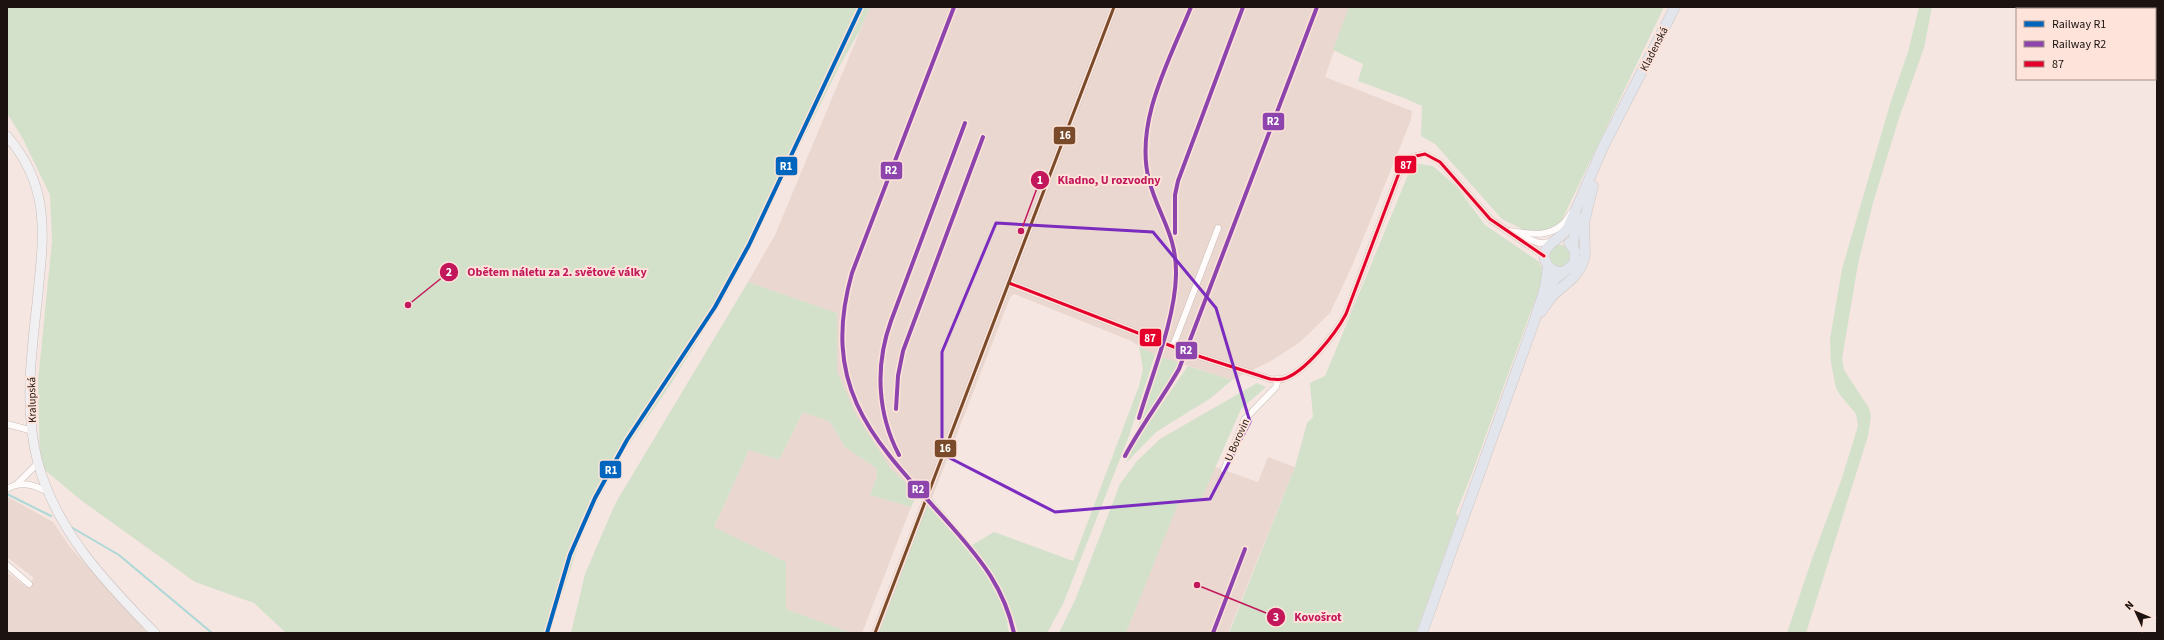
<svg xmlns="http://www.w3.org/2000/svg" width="2164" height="640" viewBox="0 0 2164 640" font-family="'Source Sans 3',sans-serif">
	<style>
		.industrial { fill: #ead7cf }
		.green { fill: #d3e1cb }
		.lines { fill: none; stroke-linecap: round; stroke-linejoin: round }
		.stream { stroke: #acd8d7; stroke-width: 2 }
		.minor-casing { stroke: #cabeba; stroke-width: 7 }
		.secondary-casing { stroke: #cabeba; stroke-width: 10 }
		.primary-casing { stroke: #cec7c5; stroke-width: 11 }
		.minor { stroke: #fefbfa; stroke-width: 6 }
		.secondary { stroke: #f0f0f3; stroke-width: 9 }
		.primary { stroke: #e2e5eb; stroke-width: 10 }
		.bus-1-casing { stroke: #fde3d9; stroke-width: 6 }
		.bus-2-casing { stroke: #fde3d9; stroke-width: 6 }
		.bus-1 { stroke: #e4002b; stroke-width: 3 }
		.bus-2 { stroke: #7a4b2a; stroke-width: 3 }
		.rail-1-casing { stroke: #fde3d9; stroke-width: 7 }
		.rail-2-casing { stroke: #fde3d9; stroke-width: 7 }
		.rail-1 { stroke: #0065bd; stroke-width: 4 }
		.rail-2 { stroke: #8e44ad; stroke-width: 4 }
		.marked { fill: none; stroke: #7b2cbf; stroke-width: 3; stroke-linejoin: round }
		.labels { text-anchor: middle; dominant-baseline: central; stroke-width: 4; stroke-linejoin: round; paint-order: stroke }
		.street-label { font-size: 11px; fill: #1c1310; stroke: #fde3d9 }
		.leader { fill: none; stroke: #c2185b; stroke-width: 1.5 }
		.callout-dot { fill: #c2185b; stroke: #fde3d9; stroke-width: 1.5 }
		.mark-label { font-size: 12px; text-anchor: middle; font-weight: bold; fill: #fff }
		.callout-label { font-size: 12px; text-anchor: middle; font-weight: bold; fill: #c2185b; stroke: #fde3d9; stroke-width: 4; stroke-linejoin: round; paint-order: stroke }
		.line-badge { stroke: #fde3d9; stroke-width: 1.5 }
		.badge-label { font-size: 11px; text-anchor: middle; font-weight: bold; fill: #fff }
	</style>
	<rect width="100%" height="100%" fill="#f5e6e1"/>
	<!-- industrial -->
	<g class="industrial">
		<polygon points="870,7 1349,7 1325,77 1412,111 1411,120 1352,266 1330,313 1300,342 1271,361 1232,380 1155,355 1129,340 1014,294 1010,298 932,498 917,494 891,469 856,416 837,372 837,313 748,282 775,235"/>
		<polygon points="803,412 830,422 845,447 876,468 877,477 870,495 911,507 862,633 851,633 786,609 786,562 714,527 749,450 779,460"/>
		<polygon points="1268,457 1295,467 1228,633 1126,633 1180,498 1201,500 1215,467 1258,482"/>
		<polygon points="8,497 53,522 70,547 147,633 7,633 7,572 26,587 34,578 7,557"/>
	</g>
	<!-- green -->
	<g class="green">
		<polygon points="7,7 870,7 860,30 839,67 724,298 669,387 627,447 599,498 579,543 550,633 286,633 254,603 195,582 82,501 40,466 38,381 52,241 50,195 23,139 7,113"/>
		<polygon points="1349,7 1664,7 1561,222 1550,229 1534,233 1524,230 1502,219 1435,144 1421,136 1422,106 1404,98 1358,81 1363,64 1333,50"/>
		<polygon points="1919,7 1932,7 1924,48 1899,118 1873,203 1858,264 1842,359 1844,370 1869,408 1871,416 1868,436 1806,633 1787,633 1812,559 1841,481 1858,426 1856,414 1840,395 1836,388 1831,363 1830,339 1842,269 1891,101 1908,52"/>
		<polygon points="1413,163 1433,166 1457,187 1485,225 1538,261 1545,273 1471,476 1456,513 1458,517 1416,633 1229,633 1295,467 1307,423 1313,417 1310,383 1325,376"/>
		<circle cx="1560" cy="256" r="11"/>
		<polygon points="748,282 837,313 837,372 856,415 891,469 917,494 911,507 870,495 877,477 876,468 845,447 830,422 803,412 779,460 749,450 714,527 786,562 786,609 851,633 571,633 585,574 615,504"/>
		<polygon points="1139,346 1155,355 1129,436 1063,604 1047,633 1018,633 1015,622 1007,623 1009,633 879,633 927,505 932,498 972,545 994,532 1073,561 1139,386 1143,369"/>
		<polygon points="1161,357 1180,363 1166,387 1138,427"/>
		<polygon points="1188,366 1232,380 1211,398 1156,432 1126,463 1136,441"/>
		<polygon points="1257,383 1266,387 1241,409 1201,500 1180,499 1126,633 1059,633 1076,598 1120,484 1137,461 1160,439"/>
	</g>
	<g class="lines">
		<!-- stream -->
		<g class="stream">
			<polyline points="7,494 51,516"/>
			<polyline points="71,527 119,555 212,633"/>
		</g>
		<!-- minor casing -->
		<g class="minor-casing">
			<g id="minor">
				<path d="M 1509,231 C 1533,235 1557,239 1571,213"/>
				<polyline points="1519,235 1539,243 1552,242"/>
				<path d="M 1009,283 L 1192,354 L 1270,379 C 1274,379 1279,380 1283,379 C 1305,373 1336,333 1346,314 L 1399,173 L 1412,157 L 1425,154 L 1440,162 L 1490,219 L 1544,256"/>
				<polyline points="1173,346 1218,228"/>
				<polyline points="7,424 33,431"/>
				<polyline points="1224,470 1244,420 1276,387 1278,379"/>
				<polyline points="17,484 38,463"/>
				<path d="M 7,489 C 21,480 34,485 48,492"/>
				<polyline points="7,565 29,584"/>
				<polyline points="875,633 1114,7"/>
			</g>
		</g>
		<!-- secondary casing -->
		<g class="secondary-casing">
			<path id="secondary" d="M 7,136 C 53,189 43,240 37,303 C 31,355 24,412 38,463 C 57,532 106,583 155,633"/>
		</g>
		<!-- primary casing -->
		<g class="primary-casing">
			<g id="primary">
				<polyline points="1573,247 1574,237 1579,218"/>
				<path d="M 1563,272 C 1557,272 1550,270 1547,264 C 1536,247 1561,240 1568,228 L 1603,147 L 1675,7"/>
				<polyline points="1548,290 1556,278 1574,264 1575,251 1569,243"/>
				<polyline points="1541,312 1552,296 1574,277 1582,265 1585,255 1584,223 1593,186"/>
				<polyline points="1422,633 1533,325 1545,288 1548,266"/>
			</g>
		</g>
		<!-- minor -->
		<use href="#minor" class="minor"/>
		<!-- secondary -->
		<use href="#secondary" class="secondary"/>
		<!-- primary -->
		<use href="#primary" class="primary"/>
		<!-- bus-1 casing -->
		<g class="bus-1-casing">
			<path id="bus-1" d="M 1009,283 L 1192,354 L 1270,379 C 1274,379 1279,380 1283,379 C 1305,373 1336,333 1346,314 L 1399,173 L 1412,157 L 1425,154 L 1440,162 L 1490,219 L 1544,256"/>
		</g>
		<!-- bus-2 casing -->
		<g class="bus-2-casing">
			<polyline id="bus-2" points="875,633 1114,7"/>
		</g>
		<!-- bus-1 -->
		<use href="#bus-1" class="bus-1"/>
		<!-- bus-2 -->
		<use href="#bus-2" class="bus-2"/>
		<!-- rail-1 casing -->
		<g class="rail-1-casing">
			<polyline id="rail-1" points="547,633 570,555 595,498 627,440 715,307 749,245 861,7"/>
		</g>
		<!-- rail-2 casing -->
		<g class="rail-2-casing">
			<g id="rail-2">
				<path d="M 954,7 L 852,273 C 818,393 879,445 952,527 C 982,561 1004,588 1014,633"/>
				<polyline points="1175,233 1175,195 1178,181 1243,7"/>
				<polyline points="896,409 898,376 903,351 983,137"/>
				<path d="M 1139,418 C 1152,374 1175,320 1176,275 C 1177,235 1158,215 1149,180 C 1134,122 1170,59 1191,7"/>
				<path d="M 899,455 C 877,413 875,365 891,321 L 965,123"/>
				<path d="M 1125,456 C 1141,426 1162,399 1179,369 L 1317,7"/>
				<polyline points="1213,633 1245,549"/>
			</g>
		</g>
		<!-- rail-1 -->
		<use href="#rail-1" class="rail-1"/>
		<!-- rail-2 -->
		<use href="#rail-2" class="rail-2"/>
	</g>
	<!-- marked area -->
	<path class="marked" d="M 996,223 L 1153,232 L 1216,308 L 1250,422 L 1210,499 L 1055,512 L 942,454 L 942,352 Z"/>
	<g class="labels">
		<!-- street labels -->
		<g class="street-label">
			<text transform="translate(1654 49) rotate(-63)">Kladenská</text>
			<text transform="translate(32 400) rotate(-91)">Kralupská</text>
			<text transform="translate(1237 440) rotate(-66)">U Borovin</text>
		</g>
	</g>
	<!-- callouts -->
	<path class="leader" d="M1021 231L1040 180M408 305L449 272M1197 585L1276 617"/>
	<g class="callout-dot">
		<circle cx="1021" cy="231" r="4"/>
		<circle cx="408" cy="305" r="4"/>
		<circle cx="1197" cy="585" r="4"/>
		<circle cx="1040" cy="180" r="10"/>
		<circle cx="449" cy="272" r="10"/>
		<circle cx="1276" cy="617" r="10"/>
	</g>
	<g class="mark-label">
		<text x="1040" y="184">1</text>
		<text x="449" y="276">2</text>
		<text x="1276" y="621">3</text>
	</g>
	<g class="callout-label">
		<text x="1109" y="184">Kladno, U rozvodny</text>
		<text x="557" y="276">Obětem náletu za 2. světové války</text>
		<text x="1318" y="621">Kovošrot</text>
	</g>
	<g class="line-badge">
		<rect x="1262" y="112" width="23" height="19" rx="4" fill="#8e44ad"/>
		<rect x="1053" y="126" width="23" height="19" rx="4" fill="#7a4b2a"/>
		<rect x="1394" y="155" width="23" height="19" rx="4" fill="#e4002b"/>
		<rect x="775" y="156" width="23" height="20" rx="4" fill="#0065bd"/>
		<rect x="880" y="161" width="23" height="19" rx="4" fill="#8e44ad"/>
		<rect x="1139" y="328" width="23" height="19" rx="4" fill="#e4002b"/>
		<rect x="1175" y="341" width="23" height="19" rx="4" fill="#8e44ad"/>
		<rect x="934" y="439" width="23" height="19" rx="4" fill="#7a4b2a"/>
		<rect x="599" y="460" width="23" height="19" rx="4" fill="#0065bd"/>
		<rect x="907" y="480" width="23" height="19" rx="4" fill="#8e44ad"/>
	</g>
	<g class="badge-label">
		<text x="1273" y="125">R2</text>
		<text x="1065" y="139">16</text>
		<text x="1406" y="169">87</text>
		<text x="786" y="170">R1</text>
		<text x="891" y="174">R2</text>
		<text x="1150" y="342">87</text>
		<text x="1186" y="354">R2</text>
		<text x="945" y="452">16</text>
		<text x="611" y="474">R1</text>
		<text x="918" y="493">R2</text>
	</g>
	<!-- border -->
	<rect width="2164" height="640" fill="none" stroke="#1c1310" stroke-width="16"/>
	<!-- legend -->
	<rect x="2016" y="8" width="140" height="72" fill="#fde3d9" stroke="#a39089"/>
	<rect x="2024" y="21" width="20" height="6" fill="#0065bd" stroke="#a39089"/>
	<text x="2052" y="28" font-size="12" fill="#1c1310">Railway R1</text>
	<rect x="2024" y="41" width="20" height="6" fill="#8e44ad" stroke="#a39089"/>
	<text x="2052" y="48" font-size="12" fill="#1c1310">Railway R2</text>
	<rect x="2024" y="61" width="20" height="6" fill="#e4002b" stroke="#a39089"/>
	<text x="2052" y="68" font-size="12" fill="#1c1310">87</text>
	<!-- north arrow -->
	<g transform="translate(2136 612) rotate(314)" stroke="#fde3d9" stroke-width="3" paint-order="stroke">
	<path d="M0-3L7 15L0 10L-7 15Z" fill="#1c1310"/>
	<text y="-6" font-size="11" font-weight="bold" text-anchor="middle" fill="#1c1310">N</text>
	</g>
</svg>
